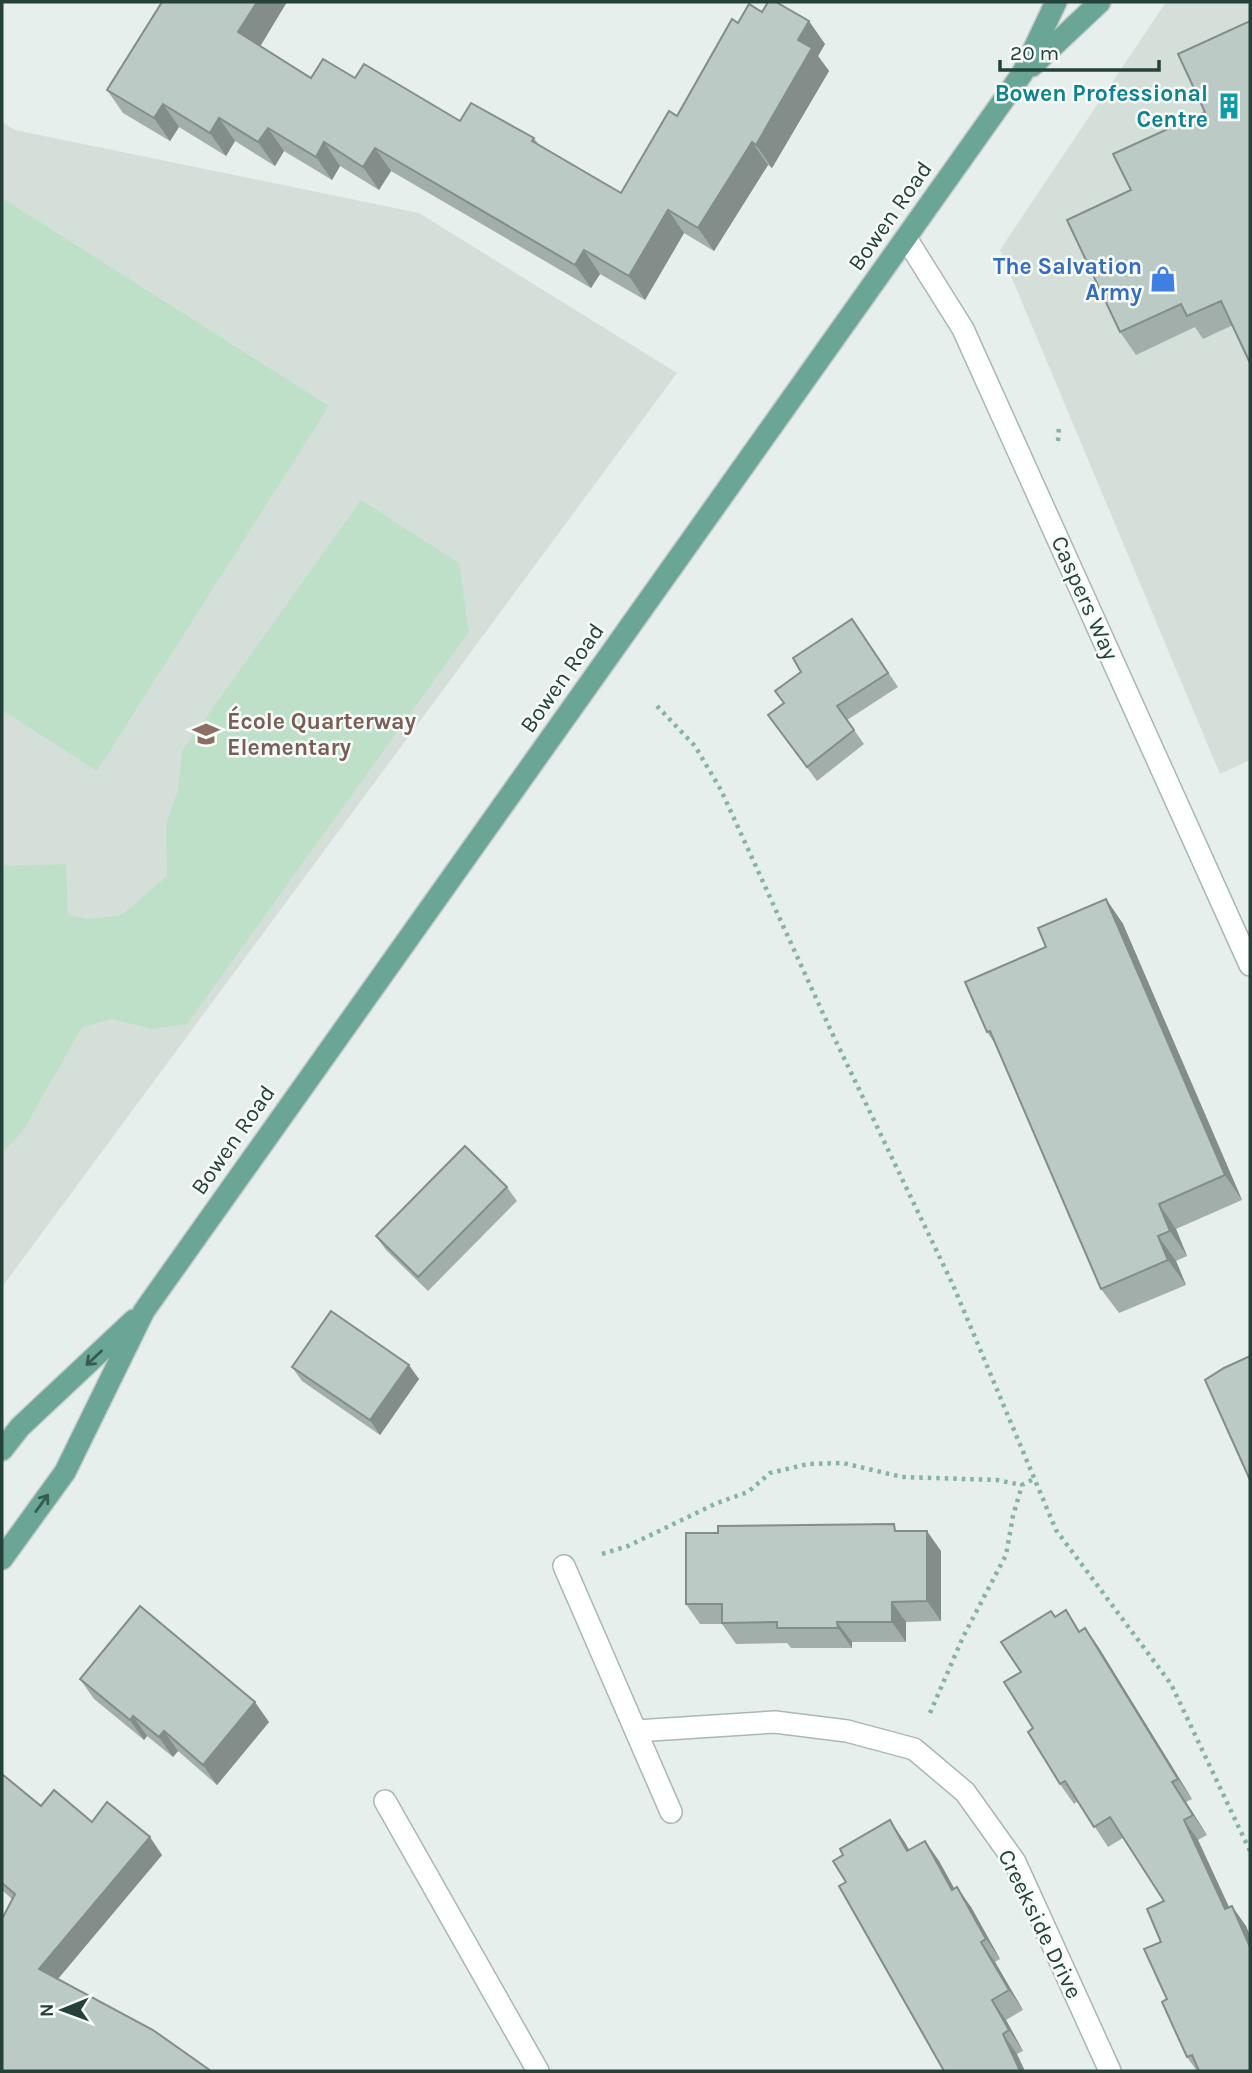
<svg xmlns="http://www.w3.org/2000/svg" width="1252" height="2073" viewBox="0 0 1252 2073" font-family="Karla,sans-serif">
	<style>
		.built { fill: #d4dfda }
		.green { fill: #bfe0c8 }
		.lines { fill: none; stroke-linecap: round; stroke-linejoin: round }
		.minor-casing { stroke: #a8b8b2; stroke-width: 24 }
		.major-casing { stroke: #c2cac8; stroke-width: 24 }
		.path { stroke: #86b3a5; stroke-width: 4.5; stroke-dasharray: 3.5 5; stroke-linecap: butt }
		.minor { stroke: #fff; stroke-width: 21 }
		.major { stroke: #6aa596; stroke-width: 21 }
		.wall { fill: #a1aea9 }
		.shaded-wall { fill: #838d89 }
		.building { fill: #bbcac4; stroke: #838d89; stroke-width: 2 }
		.oneway { stroke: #365b51 }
		.labels { text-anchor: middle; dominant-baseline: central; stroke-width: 5; stroke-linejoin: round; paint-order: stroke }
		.culture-label { font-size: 23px; font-weight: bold; fill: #0d838f; stroke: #f7fbf9; text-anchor: end }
		.street-label { font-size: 23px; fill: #24423a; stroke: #f7fbf9 }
		.shop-label { font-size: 23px; font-weight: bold; fill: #366cbe; stroke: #f7fbf9; text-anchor: end }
		.education-label { font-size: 23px; font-weight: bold; fill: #785e54; stroke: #f7fbf9; text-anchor: start }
	</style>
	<rect width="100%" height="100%" fill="#e6efeb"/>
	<!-- built -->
	<g class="built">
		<polygon points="1166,2 1250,2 1250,760 1220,774 1000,250"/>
		<polygon points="2,122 15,130 419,213 677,373 2,1287"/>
	</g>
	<!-- green -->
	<g class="green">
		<polygon points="2,198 329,406 97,771 2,710"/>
		<polygon points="361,500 459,563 469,632 187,1024 152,1029 112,1019 82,1027 22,1132 2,1153 2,866 66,864 68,915 89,919 122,915 167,876 166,824 178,790 182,751"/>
	</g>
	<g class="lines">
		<!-- minor casing -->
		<g class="minor-casing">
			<g id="minor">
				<polyline points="906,238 963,329 1250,965"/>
				<polyline points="564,1566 671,1812"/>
				<polyline points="636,1731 775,1722 847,1731 914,1749 965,1792 1015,1862 1110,2071"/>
				<polyline points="385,1801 538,2071"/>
			</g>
		</g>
		<!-- major casing -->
		<g class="major-casing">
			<g id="major">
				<polyline points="1032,66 1100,2"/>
				<polyline points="2,1450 20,1427 134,1320"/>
				<polyline points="2,1559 65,1472 144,1311 1022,74 1056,2"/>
			</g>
		</g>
		<!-- path -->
		<g class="path">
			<polyline points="1058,441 1059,427"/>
			<polyline points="657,706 695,746 721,790 832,1033 953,1285 1056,1530 1171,1684 1250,1851"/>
			<polyline points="602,1554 628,1546 717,1503 748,1492 770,1473 808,1464 843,1463 902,1477 997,1480 1022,1485"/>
			<polyline points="930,1713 963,1637 1006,1555 1013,1516 1022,1485 1034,1479"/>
		</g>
		<!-- minor -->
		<use href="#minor" class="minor"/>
		<!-- major -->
		<use href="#major" class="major"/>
	</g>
	<!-- wall -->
	<g class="wall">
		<polygon points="762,12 825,44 818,56 829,71 772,168 768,165 714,251 684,233 645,300 600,274 591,288 391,171 379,190 340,166 332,180 284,151 275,166 235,141 226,156 179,127 170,141 123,113 107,90 260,46 311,78 355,78 460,121 534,138 539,145 621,193 677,116 738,23"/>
		<polygon points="1250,21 1233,325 1203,339 1195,327 1136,355 1120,332 1131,190 1205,112"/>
		<polygon points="862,633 898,687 847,720 864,744 817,781 768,715 783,704"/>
		<polygon points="1106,899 1123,924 1242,1200 1176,1229 1187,1256 1176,1261 1186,1285 1119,1313 1101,1289 996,1045 987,1032 1046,947"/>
		<polygon points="507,1187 517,1201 428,1291 386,1250 376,1236"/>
		<polygon points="292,1367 419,1379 380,1435 302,1381"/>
		<polygon points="900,1531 941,1551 941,1621 906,1622 906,1642 852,1642 852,1648 791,1648 787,1643 736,1644 722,1624 700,1624 686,1604"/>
		<polygon points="1055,1617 1080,1631 1085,1628 1099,1648 1192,1799 1186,1802 1207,1835 1198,1840 1229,1907 1246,1926 1250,1936 1250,2071 1197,2071 1187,2057 1167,1999 1161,1942 1164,1901 1123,1838 1108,1847 1078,1801 1074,1804 1060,1784 1021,1672"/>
		<polygon points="80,1679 269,1722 217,1785 178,1751 173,1757 147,1736 144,1740 94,1699"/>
		<polygon points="2,1774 41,1806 92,1822 162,1855 58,1979 2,2071 12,1899 2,1890"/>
		<polygon points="904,1841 909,1850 925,1841 939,1861 954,1888 971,1907 1000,1959 995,1962 1023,2010 1006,2020 1023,2051 1017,2054 846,1882"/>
	</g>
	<!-- shaded-wall -->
	<g class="shaded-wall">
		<polygon points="257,2 287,2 255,55 238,32"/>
		<polygon points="809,21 825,44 818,56 829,71 772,168 756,145 798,40"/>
		<polygon points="163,104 179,127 170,141 154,118"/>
		<polygon points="219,118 235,141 226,156 210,133"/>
		<polygon points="268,128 284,151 275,166 258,142"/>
		<polygon points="324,142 340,166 332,180 316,157"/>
		<polygon points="752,142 768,165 714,251 698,228"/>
		<polygon points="375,148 391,171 379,190 363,167"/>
		<polygon points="668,210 684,233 645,300 629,276"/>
		<polygon points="584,250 600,274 591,288 575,265"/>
		<polygon points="1106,899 1123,924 1242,1200 1225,1175"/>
		<polygon points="1159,1204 1176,1229 1187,1256 1170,1231"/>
		<polygon points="1158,1236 1176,1261 1186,1285 1168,1260"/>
		<polygon points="409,1365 419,1379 380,1435 370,1420"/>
		<polygon points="927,1531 941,1551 941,1621 927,1601"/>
		<polygon points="892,1602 906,1622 906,1642 892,1622"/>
		<polygon points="837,1622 852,1642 852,1648 838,1628"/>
		<polygon points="1085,1628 1099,1648 1192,1799 1178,1779"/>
		<polygon points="255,1702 269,1722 217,1785 203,1765"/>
		<polygon points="133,1716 147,1736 144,1740 130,1720"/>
		<polygon points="164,1731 178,1751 173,1757 159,1737"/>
		<polygon points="1172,1782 1186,1802 1207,1835 1193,1815"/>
		<polygon points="890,1820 904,1841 921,1871 907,1851"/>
		<polygon points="1184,1820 1198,1840 1239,1929 1225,1909"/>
		<polygon points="150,1837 162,1855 51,1987 39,1969"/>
		<polygon points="925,1841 939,1861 966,1910 952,1890"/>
		<polygon points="957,1887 971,1907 1000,1959 986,1939"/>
		<polygon points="1232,1906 1246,1926 1250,1936 1250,1947"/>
		<polygon points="981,1942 995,1962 1023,2010 1009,1990"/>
		<polygon points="992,2000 1006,2020 1023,2051 1009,2030"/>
		<polygon points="1003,2034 1017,2054 1025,2071 1020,2071"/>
	</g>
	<!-- building -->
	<g class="building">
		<polygon points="162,2 257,2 238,32 311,78 323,59 355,78 364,64 460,121 471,103 534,138 532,141 621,193 669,111 677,116 732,19 738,23 749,4 762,12 768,2 776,2 809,21 798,40 812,48 756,145 752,142 698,228 668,210 629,276 584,250 575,265 375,148 363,167 324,142 316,157 268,128 258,142 219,118 210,133 163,104 154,118 107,90"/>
		<polygon points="1250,21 1250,363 1221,301 1187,316 1181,304 1120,332 1067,220 1131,190 1113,154 1205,112 1178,54"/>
		<polygon points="852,619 888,673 837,706 854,730 807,767 768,715 784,703 775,691 801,672 793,658"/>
		<polygon points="1106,899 1225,1175 1159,1204 1170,1231 1158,1236 1168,1260 1101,1289 990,1031 987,1032 965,982 1046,947 1038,928"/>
		<polygon points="465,1146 507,1187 418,1277 376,1236"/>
		<polygon points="331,1311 409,1365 370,1420 292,1367"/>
		<polygon points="1250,1356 1250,1480 1205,1380 1224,1368"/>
		<polygon points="894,1524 895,1531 927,1531 927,1601 892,1602 892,1622 837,1622 838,1628 777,1628 777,1622 722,1623 722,1604 686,1604 686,1533 718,1533 718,1526"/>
		<polygon points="140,1606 255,1702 203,1765 164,1731 159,1737 133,1716 130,1720 80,1679"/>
		<polygon points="1066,1610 1079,1632 1085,1628 1178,1779 1172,1782 1193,1815 1184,1820 1225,1909 1232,1906 1250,1947 1250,2071 1199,2071 1192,2055 1187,2057 1162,2002 1167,1999 1144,1949 1161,1942 1147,1909 1164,1901 1110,1817 1094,1827 1065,1781 1060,1784 1028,1732 1033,1728 1004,1682 1021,1672 1001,1642 1051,1611 1055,1617"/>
		<polygon points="2,1774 41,1806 54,1790 92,1822 107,1802 150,1837 39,1969 153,2030 211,2071 2,2071 2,1919 15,1894 2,1883"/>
		<polygon points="890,1820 907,1851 925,1841 952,1890 957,1887 986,1939 981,1942 1009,1990 992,2000 1009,2030 1003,2034 1020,2071 944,2071 839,1886 846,1882 833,1861 843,1855 840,1849"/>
	</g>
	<!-- one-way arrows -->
	<defs><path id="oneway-shaft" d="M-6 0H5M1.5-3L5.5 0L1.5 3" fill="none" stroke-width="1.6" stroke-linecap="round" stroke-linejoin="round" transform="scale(1.75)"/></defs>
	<g class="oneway">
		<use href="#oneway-shaft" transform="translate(94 1358) rotate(137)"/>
		<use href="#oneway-shaft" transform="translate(42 1503) rotate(-54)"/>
	</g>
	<!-- icons -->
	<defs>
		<g id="building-bare" transform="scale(2.1)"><path d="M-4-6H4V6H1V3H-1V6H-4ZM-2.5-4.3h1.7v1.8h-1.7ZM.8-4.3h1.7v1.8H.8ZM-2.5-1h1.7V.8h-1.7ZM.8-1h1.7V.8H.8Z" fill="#0f9aa8" stroke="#f7fbf9" stroke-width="2.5" paint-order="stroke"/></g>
		<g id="shop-bare" transform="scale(2.1)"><path d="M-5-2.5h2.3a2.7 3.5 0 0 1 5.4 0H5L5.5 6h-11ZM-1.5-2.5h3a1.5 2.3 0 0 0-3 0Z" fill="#3f7fe0" stroke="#f7fbf9" stroke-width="2.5" paint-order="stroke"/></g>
		<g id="school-bare" transform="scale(2.1)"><path d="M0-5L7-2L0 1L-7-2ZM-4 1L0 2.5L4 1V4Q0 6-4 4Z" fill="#8d6e63" stroke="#f7fbf9" stroke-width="2.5" paint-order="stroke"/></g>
	</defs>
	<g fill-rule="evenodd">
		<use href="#building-bare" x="1229" y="106"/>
		<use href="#shop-bare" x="1163" y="279"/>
		<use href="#school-bare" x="206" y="734"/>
	</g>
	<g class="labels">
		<!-- culture labels -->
		<g class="culture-label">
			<text x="1208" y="93">Bowen Professional<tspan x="1208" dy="26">Centre</tspan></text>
		</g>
		<!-- street labels -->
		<g class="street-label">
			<text transform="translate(890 216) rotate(-55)">Bowen Road</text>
			<text transform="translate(1085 598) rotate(66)">Caspers Way</text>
			<text transform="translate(562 678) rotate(-55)">Bowen Road</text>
			<text transform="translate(233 1140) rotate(-55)">Bowen Road</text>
			<text transform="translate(1040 1924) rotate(64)">Creekside Drive</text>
		</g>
		<!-- shop labels -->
		<g class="shop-label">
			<text x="1142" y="266">The Salvation<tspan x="1142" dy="26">Army</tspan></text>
		</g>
		<!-- education labels -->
		<g class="education-label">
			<text x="227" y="721">École Quarterway<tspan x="227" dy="26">Elementary</tspan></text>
		</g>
	</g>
	<!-- border -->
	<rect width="1252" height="2073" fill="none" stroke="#24423a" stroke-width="7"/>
	<!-- north arrow -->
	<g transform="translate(63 2010) rotate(269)" stroke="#f7fbf9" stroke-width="5" paint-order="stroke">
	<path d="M0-5L12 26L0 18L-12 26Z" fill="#24423a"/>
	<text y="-10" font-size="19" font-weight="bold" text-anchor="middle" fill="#24423a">N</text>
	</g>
	<!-- scale -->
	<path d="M1000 60v10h159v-10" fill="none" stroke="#24423a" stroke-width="3.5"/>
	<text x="1010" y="60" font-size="21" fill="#24423a" stroke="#f7fbf9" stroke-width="5" paint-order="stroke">20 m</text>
</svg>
